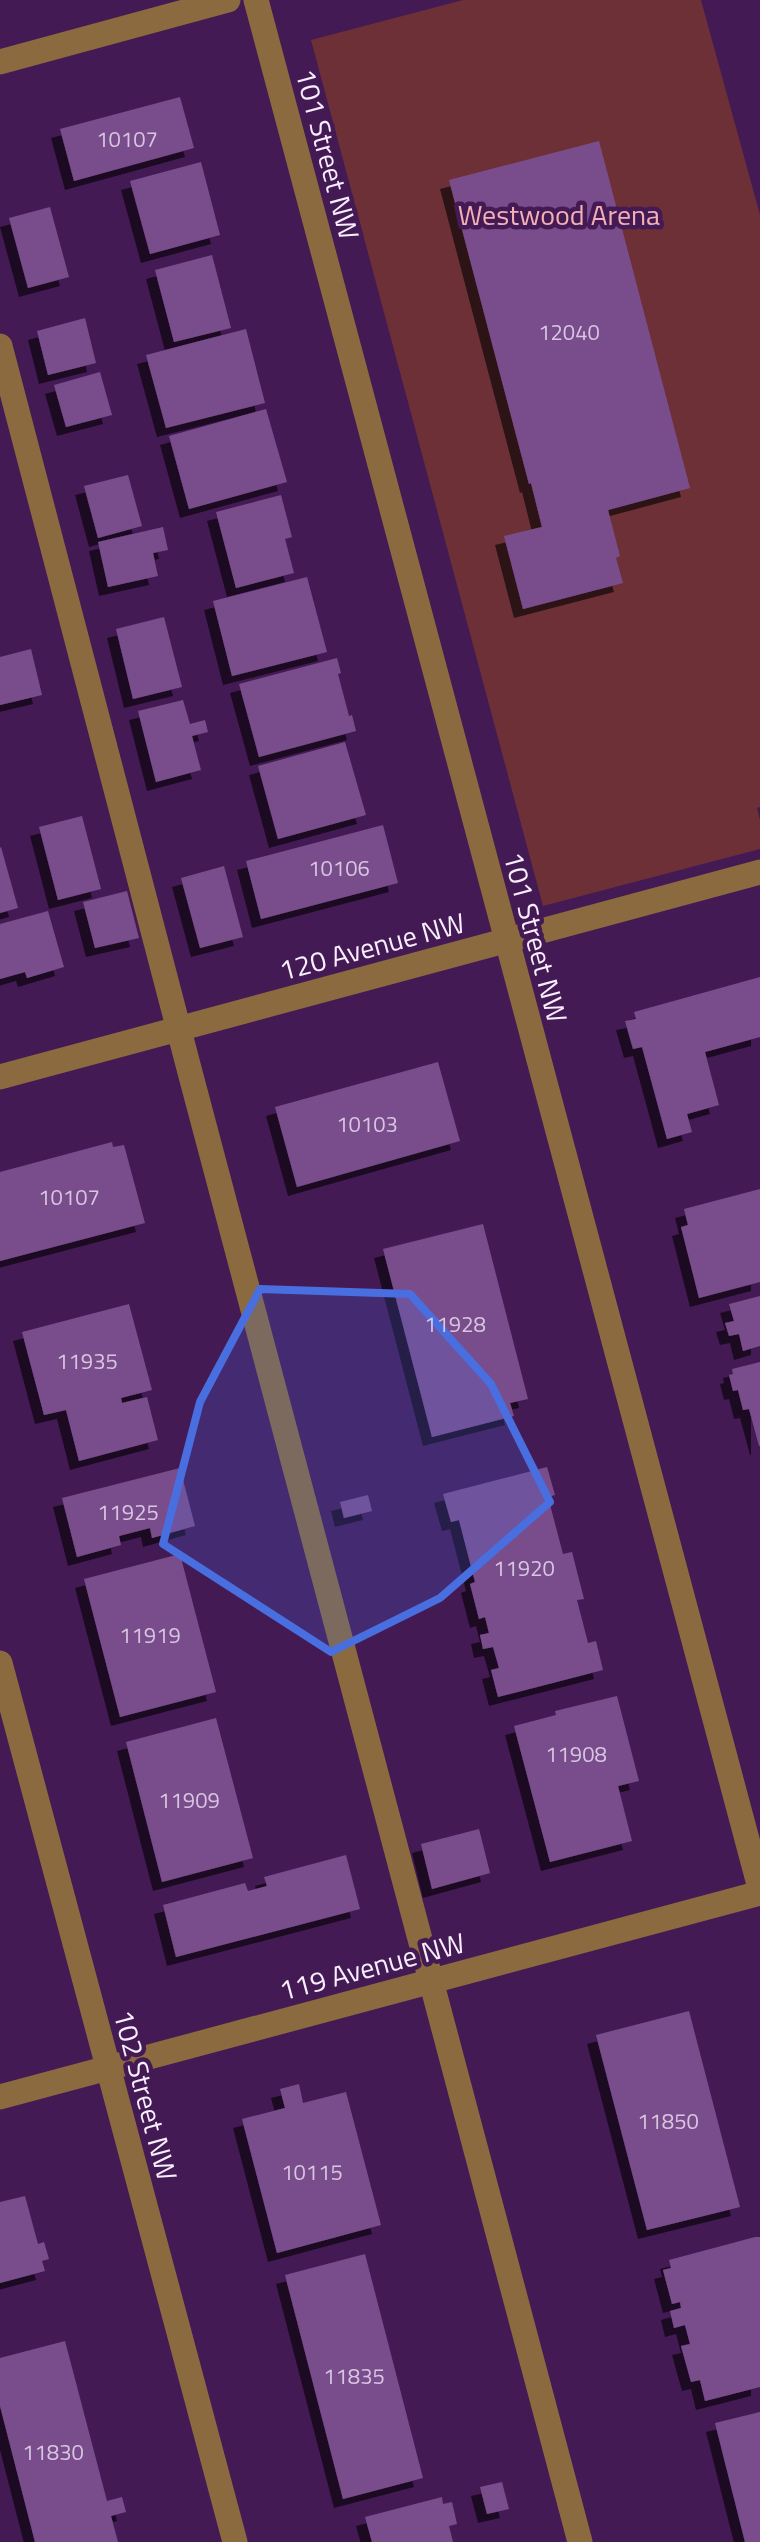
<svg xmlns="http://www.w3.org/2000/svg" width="760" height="2542" viewBox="0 0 760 2542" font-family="'Titillium Web',sans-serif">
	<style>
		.green { fill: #6e3037 }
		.building { fill: #794e8c; filter: url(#shadow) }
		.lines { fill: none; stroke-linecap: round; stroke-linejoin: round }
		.minor { stroke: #8a6a3e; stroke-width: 25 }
		.marked { fill: #496edf; fill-opacity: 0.2; stroke: #496edf; stroke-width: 8; stroke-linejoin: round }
		.labels { text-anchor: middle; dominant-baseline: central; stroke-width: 9; stroke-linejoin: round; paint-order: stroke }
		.number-label { font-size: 22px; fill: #d8c6e1 }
		.street-label { font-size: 28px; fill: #f8eefd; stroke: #431a54 }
		.park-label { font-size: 28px; fill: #f4b0b5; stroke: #431a54 }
	</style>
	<defs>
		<filter id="shadow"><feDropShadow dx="-9" dy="9" stdDeviation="0" flood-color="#0009"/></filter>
	</defs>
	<rect width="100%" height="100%" fill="#431a54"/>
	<!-- green -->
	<polygon class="green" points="463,0 701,0 760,215 760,807 757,808 760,820 760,849 543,906 311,40"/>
	<!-- building -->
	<g class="building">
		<polygon points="180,97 194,148 74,181 60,129"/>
		<polygon points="599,141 690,488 608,510 620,556 616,558 623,583 523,609 504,536 542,527 531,483 529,484 449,180"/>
		<polygon points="201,162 220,235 150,254 130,181"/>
		<polygon points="50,207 69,277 28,288 9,218"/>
		<polygon points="212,255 231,328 174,342 155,270"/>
		<polygon points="85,318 96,363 48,375 37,331"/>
		<polygon points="246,329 265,403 166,428 146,355"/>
		<polygon points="100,372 112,415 66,427 54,385"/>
		<polygon points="266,409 287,482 189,509 169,436"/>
		<polygon points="128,475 142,526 98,538 84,486"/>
		<polygon points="281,495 292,537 285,539 294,573 236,588 216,512"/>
		<polygon points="163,527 168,550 153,553 158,576 108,587 98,542"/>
		<polygon points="307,577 327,652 232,676 213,601"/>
		<polygon points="164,617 182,687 133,699 116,629"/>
		<polygon points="31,649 42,695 0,705 0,657"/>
		<polygon points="337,658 341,673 338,674 349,716 352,715 356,731 259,757 239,684"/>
		<polygon points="183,700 190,724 205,720 208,732 192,736 201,770 156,782 138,711"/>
		<polygon points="345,742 366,815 278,839 258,766"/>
		<polygon points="82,816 101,889 58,900 39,827"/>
		<polygon points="383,825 398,883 261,919 246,861"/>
		<polygon points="1,847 18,908 0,913 0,848"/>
		<polygon points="224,866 243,937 200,948 181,878"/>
		<polygon points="127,891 139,938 95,948 83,902"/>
		<polygon points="48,911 64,967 27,978 25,972 0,979 0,924"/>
		<polygon points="760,977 760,1037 705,1052 719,1105 687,1114 692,1132 667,1139 642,1047 633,1049 625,1021 636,1019 634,1012"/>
		<polygon points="438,1062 460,1141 297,1187 275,1107"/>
		<polygon points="112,1142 113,1147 124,1145 145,1223 0,1261 0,1172"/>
		<polygon points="760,1189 760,1282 699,1298 681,1227 688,1225 684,1209"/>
		<polygon points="483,1224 528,1399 510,1403 514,1416 432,1437 383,1249"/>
		<polygon points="760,1296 760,1346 743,1351 739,1334 729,1336 725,1323 734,1321 729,1304"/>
		<polygon points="129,1304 152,1390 121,1398 122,1403 147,1397 158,1440 79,1461 66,1410 44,1415 22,1332"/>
		<polygon points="760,1362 760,1446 759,1446 749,1409 743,1410 738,1390 733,1391 729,1375 733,1374 732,1369"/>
		<polygon points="547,1467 555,1495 548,1497 563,1554 572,1552 584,1599 577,1600 588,1643 596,1641 603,1670 498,1697 491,1670 499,1668 493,1647 483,1649 480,1635 489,1633 485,1617 479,1619 470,1584 475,1582 459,1520 451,1522 443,1494"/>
		<polygon points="180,1468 195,1526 152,1538 150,1528 119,1536 121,1545 77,1557 62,1498"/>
		<polygon points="368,1495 372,1511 344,1518 340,1502"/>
		<polygon points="180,1554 216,1692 120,1717 84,1579"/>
		<polygon points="617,1696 639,1781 618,1786 632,1841 550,1862 514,1726 556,1715 555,1711"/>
		<polygon points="216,1718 253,1858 162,1882 126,1742"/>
		<polygon points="479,1829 490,1873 432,1889 421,1844"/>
		<polygon points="346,1855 360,1909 176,1957 163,1905 245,1883 248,1891 267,1886 264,1877"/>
		<polygon points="689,2011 740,2207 647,2230 596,2035"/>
		<polygon points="299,2084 303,2103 346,2092 381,2225 277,2253 242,2119 285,2108 280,2089"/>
		<polygon points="25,2196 38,2244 44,2242 49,2259 42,2261 45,2271 0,2283 0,2202"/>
		<polygon points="755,2237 760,2237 760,2387 705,2401 700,2380 691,2382 681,2346 690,2344 685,2325 674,2328 670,2311 681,2308 680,2302 672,2304 663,2270 671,2268 669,2260"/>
		<polygon points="365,2254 423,2478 343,2499 285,2275"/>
		<polygon points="65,2341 107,2501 122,2497 126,2512 111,2516 118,2542 35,2542 0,2406 0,2358"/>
		<polygon points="760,2412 760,2542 745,2542 715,2423"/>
		<polygon points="502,2482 509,2509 487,2514 480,2487"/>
		<polygon points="442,2497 443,2504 452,2502 457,2524 449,2526 453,2542 372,2542 365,2517"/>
	</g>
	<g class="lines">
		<!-- minor -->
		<g class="minor">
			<polyline points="256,0 760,1888"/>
			<polyline points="0,62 228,0"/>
			<polyline points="0,346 191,1076 580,2542"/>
			<polyline points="0,1077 760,872"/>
			<polyline points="0,1663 235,2542"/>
			<polyline points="0,2097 760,1893"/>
		</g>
	</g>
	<!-- marked area -->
	<path class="marked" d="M 260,1289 L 410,1294 L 491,1384 L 550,1502 L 440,1598 L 331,1652 L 163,1544 L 200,1402 Z"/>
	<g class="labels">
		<!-- number labels -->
		<g class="number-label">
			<text x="127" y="139">10107</text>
			<text x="569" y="332">12040</text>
			<text x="339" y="868">10106</text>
			<text x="367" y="1124">10103</text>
			<text x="69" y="1197">10107</text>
			<text x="455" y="1324">11928</text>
			<text x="87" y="1361">11935</text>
			<text x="128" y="1512">11925</text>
			<text x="524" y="1568">11920</text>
			<text x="150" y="1635">11919</text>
			<text x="576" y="1754">11908</text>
			<text x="189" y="1800">11909</text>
			<text x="668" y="2121">11850</text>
			<text x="312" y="2172">10115</text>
			<text x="354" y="2376">11835</text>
			<text x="53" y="2452">11830</text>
		</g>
		<!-- street labels -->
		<g class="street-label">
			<text transform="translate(328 154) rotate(75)">101 Street NW</text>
			<text transform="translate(536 937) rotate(75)">101 Street NW</text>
			<text transform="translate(372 946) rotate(-15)">120 Avenue NW</text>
			<text transform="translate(372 1966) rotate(-15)">119 Avenue NW</text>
			<text transform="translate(146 2095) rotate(75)">102 Street NW</text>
		</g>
		<!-- park labels -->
		<g class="park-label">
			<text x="559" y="214">Westwood Arena</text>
		</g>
	</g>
</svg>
